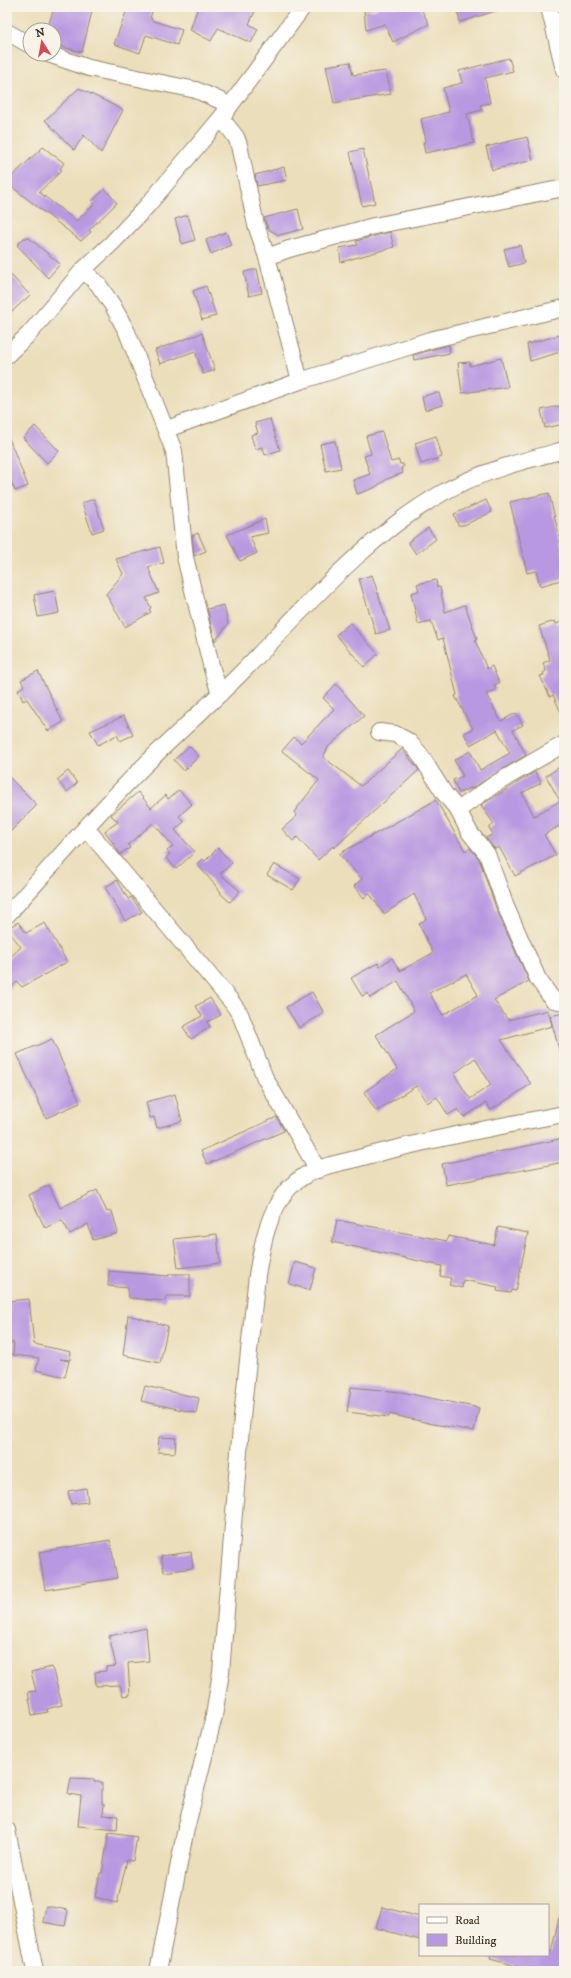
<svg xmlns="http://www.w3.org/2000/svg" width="571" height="1978" viewBox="0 0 571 1978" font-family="'IM FELL DW Pica',serif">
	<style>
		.building { fill: #b898e1; fill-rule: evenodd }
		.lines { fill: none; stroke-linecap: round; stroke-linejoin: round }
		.street-casing { stroke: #93846c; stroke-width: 18 }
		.street { stroke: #fff; stroke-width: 16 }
	</style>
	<rect width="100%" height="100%" fill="#f7f3e8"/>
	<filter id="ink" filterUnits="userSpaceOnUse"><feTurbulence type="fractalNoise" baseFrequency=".025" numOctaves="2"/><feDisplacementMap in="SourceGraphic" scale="8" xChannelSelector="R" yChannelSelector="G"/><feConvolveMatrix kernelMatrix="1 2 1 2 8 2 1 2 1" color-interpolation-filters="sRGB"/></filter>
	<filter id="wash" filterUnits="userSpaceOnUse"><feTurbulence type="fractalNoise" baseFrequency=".012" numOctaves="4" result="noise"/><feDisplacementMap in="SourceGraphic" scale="16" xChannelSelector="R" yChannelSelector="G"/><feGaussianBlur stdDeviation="0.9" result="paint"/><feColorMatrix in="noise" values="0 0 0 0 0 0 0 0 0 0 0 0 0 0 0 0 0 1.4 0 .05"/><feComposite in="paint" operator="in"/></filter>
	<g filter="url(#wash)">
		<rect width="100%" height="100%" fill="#ebdeba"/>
		<g id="blocks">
			<!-- building -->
			<g class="building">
				<polygon points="54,7 93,7 82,52 54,45 54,30 47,30"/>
				<polygon points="128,7 154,7 150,18 152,18 151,20 182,30 177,45 146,35 140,53 114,44"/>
				<polygon points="198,7 257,7 249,24 258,29 251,43 218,28 211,41 190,30"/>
				<polygon points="380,7 420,7 429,24 393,42 385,24 366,30 364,10 374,10"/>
				<polygon points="456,7 498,7 499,10 460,22"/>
				<polygon points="509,58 513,71 485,78 490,103 480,105 482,110 467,114 474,143 425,153 423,143 426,141 421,119 449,112 443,88 462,83 459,71"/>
				<polygon points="350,62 353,75 386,71 391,94 334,103 326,66"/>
				<polygon points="79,88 123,110 101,153 84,135 74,150 45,120"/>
				<polygon points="527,137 533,160 492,170 486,147"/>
				<polygon points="43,147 64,163 60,169 62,170 39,192 76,221 95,204 92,201 105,189 117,203 89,230 91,232 81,241 7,183 7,181"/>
				<polygon points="363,149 375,203 362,206 350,152"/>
				<polygon points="284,167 287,180 257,186 255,175"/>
				<polygon points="298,209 303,229 279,235 268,229 264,218"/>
				<polygon points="188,215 195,240 182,244 175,219"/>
				<polygon points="226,232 231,245 211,254 206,240"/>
				<polygon points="390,232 394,247 341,262 339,248 358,245 356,241"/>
				<polygon points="24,238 29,238 60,264 48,278 17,245"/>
				<polygon points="520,245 524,263 509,267 504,249"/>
				<polygon points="257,269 262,293 249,296 244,272"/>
				<polygon points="7,271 30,295 7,316"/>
				<polygon points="206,286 216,316 202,320 193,291"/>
				<polygon points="202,333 215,370 203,374 195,351 160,364 155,350"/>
				<polygon points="564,334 564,351 530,361 527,344"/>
				<polygon points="449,345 450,353 414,360 413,355"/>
				<polygon points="501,358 508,387 462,393 458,363 470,362 470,366"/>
				<polygon points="434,393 439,393 443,405 425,410 422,397"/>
				<polygon points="564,405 564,424 545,428 541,410"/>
				<polygon points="270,419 280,450 265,455 263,447 255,449 251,435 258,433 255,423"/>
				<polygon points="35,426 59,451 47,463 23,438"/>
				<polygon points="382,432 391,462 399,460 400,464 403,464 404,466 401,468 403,473 387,479 374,488 357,494 353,480 370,474 364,456 371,454 366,436"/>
				<polygon points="8,436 28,486 15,491 7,472"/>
				<polygon points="436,436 442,457 421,464 415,443"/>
				<polygon points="335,441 341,468 326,471 320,444"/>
				<polygon points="549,493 564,557 564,579 540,586 536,571 527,573 510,502"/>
				<polygon points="94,499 104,529 92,533 82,503"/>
				<polygon points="486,500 492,512 464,525 458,525 454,514"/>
				<polygon points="265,519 268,533 250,537 257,553 240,561 227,535"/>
				<polygon points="428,528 436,539 416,554 408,542"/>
				<polygon points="198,533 206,551 194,556 192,536"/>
				<polygon points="160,547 164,563 148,567 159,593 146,598 151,608 149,609 151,612 125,627 106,594 123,574 116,559"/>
				<polygon points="372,575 390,630 376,634 359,579"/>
				<polygon points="436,580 437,587 440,587 445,612 465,605 477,639 475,640 487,669 492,666 499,683 494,685 496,690 486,694 501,721 516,713 523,725 513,730 526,755 471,789 470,788 459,793 453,780 463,776 454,760 470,751 480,770 510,753 497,730 470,745 464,733 473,729 455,696 457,695 443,638 438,640 431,621 418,624 411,593 419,591 417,584"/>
				<polygon points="55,591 59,613 38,617 34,595"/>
				<polygon points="224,605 228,624 215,641 207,609"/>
				<polygon points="555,621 556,624 564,621 564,719 553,695 550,697 540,676 544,675 543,673 546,671 543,663 550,660 539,626"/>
				<polygon points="350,623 378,654 364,667 336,635"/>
				<polygon points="38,671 63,722 48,731 27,699 23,701 18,690 24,686 21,680"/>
				<polygon points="336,684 364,716 329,746 323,757 361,786 402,749 419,770 334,848 333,846 318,860 297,837 293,841 282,829 297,816 294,812 319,780 282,751 294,737 301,743 334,709 323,698"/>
				<polygon points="124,716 133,735 120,741 117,735 98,745 90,731"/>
				<polygon points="189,746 199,756 184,771 174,760"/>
				<polygon points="564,764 564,823 544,835 556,855 515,876 499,847 495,849 486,838 493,834 489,828 494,824 481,805 535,772 541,783 522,793 534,816 560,801 546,776"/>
				<polygon points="68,771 77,783 67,792 57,780"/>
				<polygon points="7,775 37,805 7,835"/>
				<polygon points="179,790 192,804 179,816 184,822 175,830 195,852 176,869 166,858 170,854 167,851 173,846 153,823 128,845 130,848 120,854 105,831 118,822 111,815 138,792 151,808 166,795 168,799"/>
				<path d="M 436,800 L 465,851 L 470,848 L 479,859 L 497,911 L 529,981 L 494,1000 L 508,1020 L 548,1010 L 552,1026 L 501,1040 L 531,1084 L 491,1110 L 486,1103 L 464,1117 L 458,1109 L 448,1115 L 437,1097 L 427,1103 L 416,1086 L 376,1111 L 364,1092 L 397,1069 L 376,1035 L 414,1011 L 398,981 L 370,998 L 368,993 L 362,996 L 351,978 L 378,963 L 380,966 L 392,958 L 400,971 L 433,953 L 419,924 L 426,919 L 414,894 L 384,914 L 369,893 L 364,898 L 354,886 L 362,879 L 339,854 ZM 466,974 L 478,995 L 443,1015 L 429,993 ZM 475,1058 L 491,1085 L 470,1099 L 454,1074 Z"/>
				<polygon points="218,848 232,863 220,874 240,891 230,902 220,893 221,892 197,864 202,859 205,861"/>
				<polygon points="274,864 300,879 293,890 267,875"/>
				<polygon points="117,880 128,899 131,897 142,912 125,921 105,887"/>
				<polygon points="18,922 26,933 45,923 67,962 22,987 17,982 7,991 7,960 21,947 7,929"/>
				<polygon points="312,992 324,1013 299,1028 286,1007"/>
				<polygon points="210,998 221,1015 207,1022 210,1027 191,1039 183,1027 202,1016 196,1006"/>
				<polygon points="564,1013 564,1053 560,1053 550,1016"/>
				<polygon points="52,1039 80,1103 46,1118 17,1054"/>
				<polygon points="175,1094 182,1121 157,1128 154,1117 150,1118 146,1102"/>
				<polygon points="277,1117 284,1131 207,1164 201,1151"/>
				<polygon points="564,1138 564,1162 446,1185 442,1164"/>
				<polygon points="49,1185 60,1208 97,1190 107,1212 112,1211 118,1233 93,1240 88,1224 70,1234 62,1220 45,1228 29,1195"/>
				<polygon points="337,1220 447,1241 448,1236 494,1245 498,1227 528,1233 516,1291 512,1290 511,1293 497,1291 498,1287 463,1280 462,1288 449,1285 451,1278 440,1276 442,1266 332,1242"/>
				<polygon points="217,1234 220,1263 178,1268 174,1239"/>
				<polygon points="295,1262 316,1268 310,1290 289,1284"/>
				<polygon points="109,1271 169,1276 169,1274 190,1274 190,1296 166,1296 165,1301 129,1298 128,1288 108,1286"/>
				<polygon points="29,1299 34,1344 71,1352 70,1360 60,1359 69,1361 65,1377 36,1370 39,1358 13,1355 14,1343 7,1342 7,1301"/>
				<polygon points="128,1315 168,1326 160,1363 123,1355"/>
				<polygon points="145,1386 199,1398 196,1413 141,1401"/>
				<polygon points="351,1387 401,1392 479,1408 474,1431 433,1424 389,1414 389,1417 347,1412"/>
				<polygon points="159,1437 176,1438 175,1453 158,1452"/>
				<polygon points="86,1488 88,1502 71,1504 68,1491"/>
				<polygon points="110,1540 117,1578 45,1590 39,1552"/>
				<polygon points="191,1552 193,1568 164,1572 161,1556"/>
				<polygon points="146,1628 149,1661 128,1663 130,1695 123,1696 120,1685 96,1686 95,1672 106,1671 106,1667 116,1666 109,1636"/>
				<polygon points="52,1667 62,1705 47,1709 48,1712 32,1715 28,1692 36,1691 31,1672"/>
				<polygon points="71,1778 94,1779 94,1782 102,1782 102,1804 104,1804 103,1815 118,1816 117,1830 78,1826 81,1796 68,1794"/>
				<polygon points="109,1833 137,1837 133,1861 127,1860 117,1903 95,1897 100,1873 102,1873"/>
				<polygon points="46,1906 68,1910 65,1926 43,1922"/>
				<polygon points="382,1907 420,1917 420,1940 376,1928"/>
				<polygon points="559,1918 564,1918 564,1971 534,1971 490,1959 491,1955 548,1955 548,1951 551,1952"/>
			</g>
		</g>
	</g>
	<g filter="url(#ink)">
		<use href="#blocks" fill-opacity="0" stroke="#93846c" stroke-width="1"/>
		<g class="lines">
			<!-- street casing -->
			<g class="street-casing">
				<g id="street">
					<polyline points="549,7 564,70"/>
					<polyline points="7,32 30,45"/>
					<polyline points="48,54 89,68 196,90 230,105"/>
					<polyline points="221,118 236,137 239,145 256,225 267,257"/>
					<polyline points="83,270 98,284 113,306 127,332 174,451 185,557 212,669 220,694"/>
					<polyline points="7,355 29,334 83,270 112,243 147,206 221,118 303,7"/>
					<polyline points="300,381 267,257 289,249 374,226 564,188"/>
					<polyline points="167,429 300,381 430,340 564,308"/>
					<polyline points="379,732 395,734 408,741 419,753 444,793 458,810 470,833 487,854 506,907 538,979 553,1000 564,1002"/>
					<polyline points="458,810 495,784 564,744"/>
					<polyline points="86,828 231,1001 240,1014 265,1078 318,1170"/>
					<path d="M 7,915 C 55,863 100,809 150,760 C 181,729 214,701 244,670 C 306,607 364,538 442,493 C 479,472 523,461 564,450"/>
					<polyline points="7,1830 35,1971"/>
					<path d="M 158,1971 L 185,1833 L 214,1716 L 221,1672 L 241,1427 L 257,1275 C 262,1245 268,1211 289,1188 C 293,1184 299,1179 304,1176 C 319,1166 341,1163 359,1158 C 426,1140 495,1127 564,1114"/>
				</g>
			</g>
			<!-- street -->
			<use href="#street" class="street"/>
		</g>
	</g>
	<!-- margin -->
	<rect width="571" height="1978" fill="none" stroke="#f7f3e8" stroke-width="24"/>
	<!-- legend -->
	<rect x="419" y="1904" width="130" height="52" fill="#f7f3e8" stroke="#aca397"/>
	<rect x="427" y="1917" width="20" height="6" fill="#ffffff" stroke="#aca397"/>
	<text x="455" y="1924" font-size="12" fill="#3b2a1e">Road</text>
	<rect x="427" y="1934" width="20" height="12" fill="#b898e1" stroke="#aca397"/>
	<text x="455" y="1944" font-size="12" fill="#3b2a1e">Building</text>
	<!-- north arrow -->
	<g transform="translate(42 42) rotate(349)"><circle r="19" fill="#f7f3e8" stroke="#aca397"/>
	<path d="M0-3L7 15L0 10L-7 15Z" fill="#d1495b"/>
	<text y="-6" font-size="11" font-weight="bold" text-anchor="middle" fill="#3b2a1e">N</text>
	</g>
</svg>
